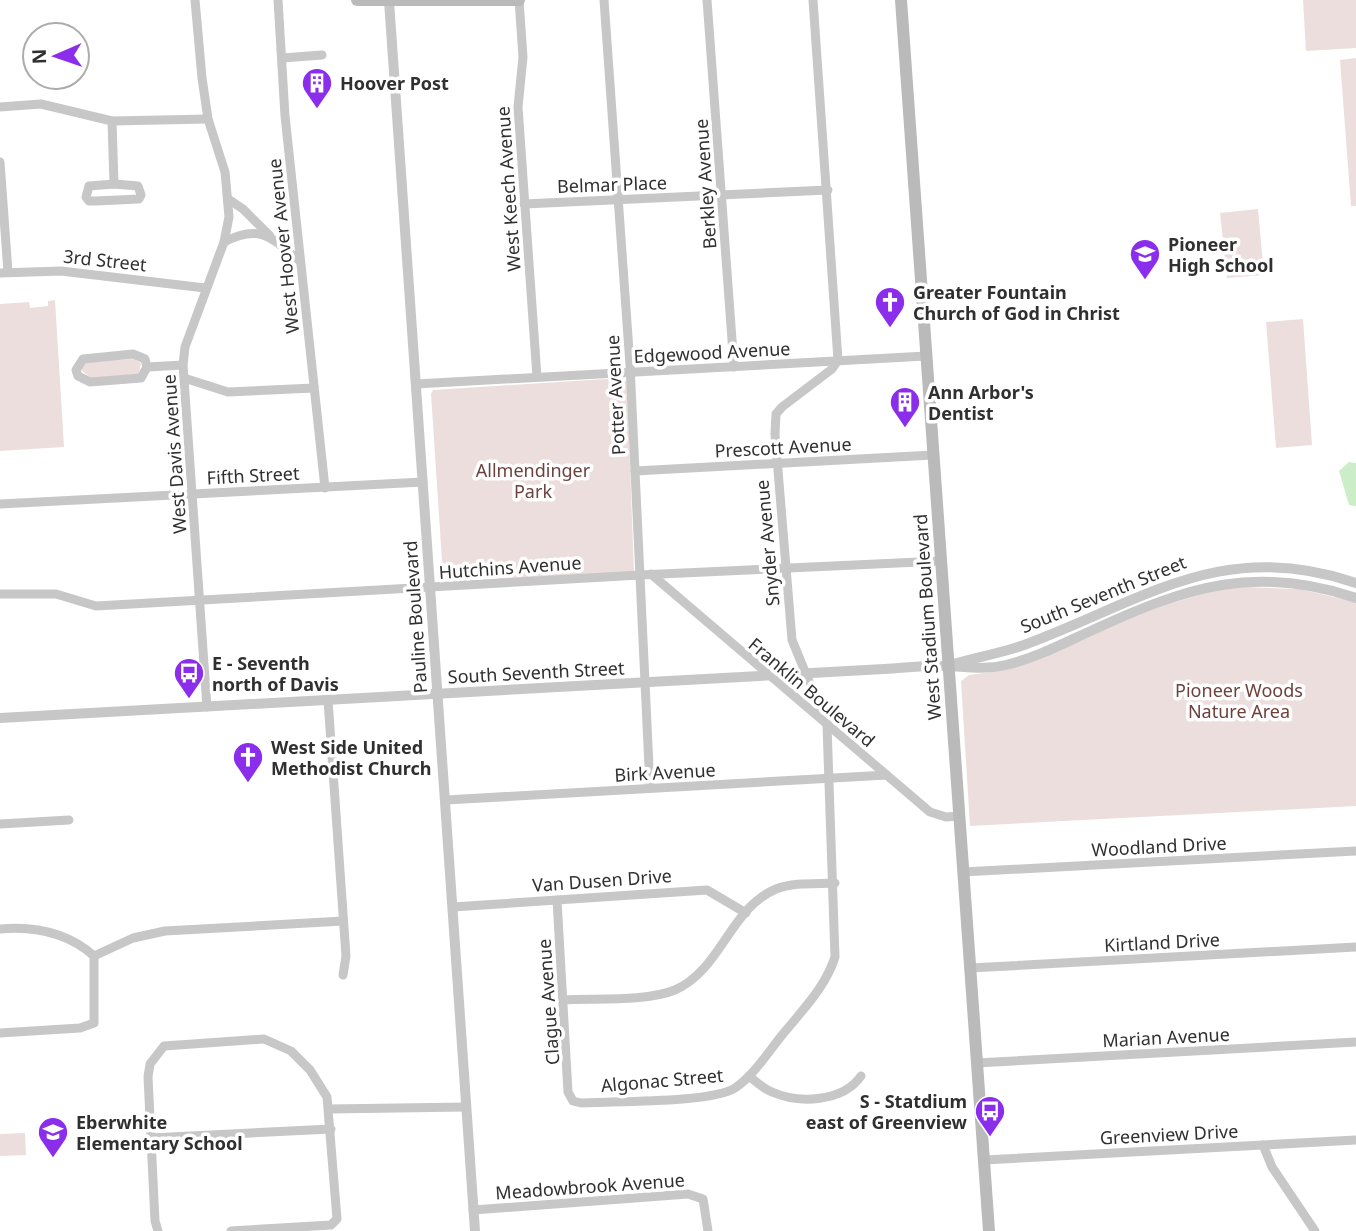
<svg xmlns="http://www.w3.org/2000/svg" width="1356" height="1231" viewBox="0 0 1356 1231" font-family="'Noto Sans',sans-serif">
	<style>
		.green { fill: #eddede }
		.water { fill: #cbeec9 }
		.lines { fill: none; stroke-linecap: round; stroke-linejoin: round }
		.minor { stroke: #c7c7c7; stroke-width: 9 }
		.tertiary { stroke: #c7c7c7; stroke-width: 10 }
		.secondary { stroke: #bababa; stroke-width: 12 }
		.labels { text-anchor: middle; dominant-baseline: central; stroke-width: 7; stroke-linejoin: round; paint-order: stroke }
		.poi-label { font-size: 18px; font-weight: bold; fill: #303030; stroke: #fff; text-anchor: start }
		.street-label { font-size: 18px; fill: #303030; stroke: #fff }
		.park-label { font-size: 18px; fill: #6e403b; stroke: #fff }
	</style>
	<rect width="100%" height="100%" fill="#fff"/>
	<!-- green -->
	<g class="green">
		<polygon points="1303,0 1356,0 1356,48 1306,51"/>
		<polygon points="1356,58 1356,206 1351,206 1340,60"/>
		<polygon points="1258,209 1264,275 1227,278 1220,213"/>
		<polygon points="55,300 64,447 0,451 0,304 29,302 30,308 48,306 48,301"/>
		<polygon points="1303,319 1312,445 1276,448 1266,322"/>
		<polygon points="133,359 141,363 139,374 91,378 82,371 82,365 88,361"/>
		<polygon points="622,378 627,382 634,572 448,582 443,576 431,394 433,390"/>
		<polygon points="1242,587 1299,589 1356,602 1356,806 970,826 961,681 969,675 999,671 1162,606 1213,591"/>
		<polygon points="25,1133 26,1155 0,1156 0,1134"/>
	</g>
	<!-- water -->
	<polygon class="water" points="1349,462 1356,463 1356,506 1349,505 1339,471"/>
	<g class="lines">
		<!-- minor -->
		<g class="minor">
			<polyline points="195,0 202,78 208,119 225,172 229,217 224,242 185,347 183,365 207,707"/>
			<polyline points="278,0 285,116 325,488"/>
			<polyline points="519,0 523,57 518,107 537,377"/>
			<polyline points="604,0 630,365 650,788"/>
			<polyline points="707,0 734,367"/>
			<polyline points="282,58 322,55"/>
			<polyline points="0,107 41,104 112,121 208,119"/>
			<polyline points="112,121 114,184"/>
			<polyline points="0,162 8,272"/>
			<polygon points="114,184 138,186 141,195 139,199 96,201 89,201 86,197 89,186"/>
			<polyline points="228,199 243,209 270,236"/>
			<polyline points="524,204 828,190"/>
			<path d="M 224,242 C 261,223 271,238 300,261"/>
			<polyline points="0,273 61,271 205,288"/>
			<polygon points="133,354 145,359 147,367 141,378 90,382 78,376 76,370 83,359"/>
			<polyline points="147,367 183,365"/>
			<polyline points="184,378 228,392 314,388"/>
			<polyline points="416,384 926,356"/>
			<polyline points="635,471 933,455"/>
			<polyline points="0,504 423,482"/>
			<polyline points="651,574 930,812 946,817 960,816"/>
			<polyline points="0,594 56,594 96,606 640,575 941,561"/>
			<polyline points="328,700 346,956 343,975"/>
			<polyline points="446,800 887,775"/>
			<polyline points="0,824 69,820"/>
			<polyline points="963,872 1356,851"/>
			<path d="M 557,900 L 568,1092 L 573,1101 L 581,1103 C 613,1101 712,1103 735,1088 C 756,1074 771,1047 788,1028 C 807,1005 826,985 835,957 L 827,725 L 792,640 L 775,434 L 776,414 L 782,407 L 832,369 L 838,360 L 813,0"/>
			<polyline points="453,907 707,890 746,913"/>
			<path d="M 0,929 C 35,926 67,932 94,956"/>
			<polyline points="94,956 133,938 165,931 343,921"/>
			<polyline points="970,968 1356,947"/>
			<path d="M 563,1000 C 596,998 645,1002 675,990 C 721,970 730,908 776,889 C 794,882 816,884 835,883"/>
			<polyline points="0,1033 80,1028 94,1023 94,956"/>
			<polyline points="977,1063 1356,1042"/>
			<path d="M 749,1076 C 756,1082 764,1089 772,1092 C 799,1104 843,1102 861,1076"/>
			<polyline points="329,1109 466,1107"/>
			<polyline points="150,1138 331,1129"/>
			<polyline points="1263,1145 1272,1167 1315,1231"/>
			<polyline points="984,1160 1356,1140"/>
			<polyline points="473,1210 688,1194 703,1199 708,1231"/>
			<polyline points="158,1231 155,1221 148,1077 150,1064 164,1046 264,1039 291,1051 310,1070 327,1097 337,1219 331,1225 231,1231"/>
		</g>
		<!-- tertiary -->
		<g class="tertiary">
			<polyline points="389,1 475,1231"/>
			<path d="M 951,665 C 975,657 1000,654 1024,645 C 1143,601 1222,537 1356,583"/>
			<path d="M 0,718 L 884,669 C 905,668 927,665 948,666 C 968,667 985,670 1006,665 C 1036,658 1066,642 1095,629 C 1187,587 1255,564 1356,598"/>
		</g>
		<!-- secondary -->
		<g class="secondary">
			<polyline points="357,0 519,0"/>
			<polyline points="901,0 989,1231"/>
		</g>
	</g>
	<!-- icons -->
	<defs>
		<g id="building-pin" transform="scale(1.575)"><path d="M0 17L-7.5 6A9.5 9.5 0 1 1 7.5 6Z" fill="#8b2eeb" stroke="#fff"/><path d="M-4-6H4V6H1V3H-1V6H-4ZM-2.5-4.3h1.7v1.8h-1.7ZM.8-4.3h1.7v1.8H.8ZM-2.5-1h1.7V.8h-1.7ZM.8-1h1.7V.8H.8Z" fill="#fff"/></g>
		<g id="school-pin" transform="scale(1.575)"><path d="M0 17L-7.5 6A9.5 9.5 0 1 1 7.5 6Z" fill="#8b2eeb" stroke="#fff"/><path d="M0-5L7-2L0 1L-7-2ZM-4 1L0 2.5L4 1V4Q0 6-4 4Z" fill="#fff"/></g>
		<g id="church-pin" transform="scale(1.575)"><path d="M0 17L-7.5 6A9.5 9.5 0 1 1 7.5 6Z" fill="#8b2eeb" stroke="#fff"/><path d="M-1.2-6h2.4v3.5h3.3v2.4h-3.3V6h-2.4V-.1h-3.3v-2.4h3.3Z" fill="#fff"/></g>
		<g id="bus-pin" transform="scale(1.575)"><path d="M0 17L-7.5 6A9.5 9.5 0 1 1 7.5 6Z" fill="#8b2eeb" stroke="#fff"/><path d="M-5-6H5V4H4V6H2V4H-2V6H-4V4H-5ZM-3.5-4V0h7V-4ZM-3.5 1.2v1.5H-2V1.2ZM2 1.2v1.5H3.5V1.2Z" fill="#fff"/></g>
	</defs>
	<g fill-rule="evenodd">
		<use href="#building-pin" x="317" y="83"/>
		<use href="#school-pin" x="1145" y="254"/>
		<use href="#church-pin" x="890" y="302"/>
		<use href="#building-pin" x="905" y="402"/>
		<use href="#bus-pin" x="189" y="673"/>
		<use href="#church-pin" x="248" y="757"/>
		<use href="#bus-pin" x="990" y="1111"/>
		<use href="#school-pin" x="53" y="1132"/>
	</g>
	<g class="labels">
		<!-- poi labels -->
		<g class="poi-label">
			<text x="340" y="83">Hoover Post</text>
			<text x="1168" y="244">Pioneer<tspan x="1168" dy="21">High School</tspan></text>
			<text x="913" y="292">Greater Fountain<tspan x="913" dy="21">Church of God in Christ</tspan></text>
			<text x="928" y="392">Ann Arbor's<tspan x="928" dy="21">Dentist</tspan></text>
			<text x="212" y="663">E - Seventh<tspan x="212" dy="21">north of Davis</tspan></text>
			<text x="271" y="747">West Side United<tspan x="271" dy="21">Methodist Church</tspan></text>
			<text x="967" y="1101" text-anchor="end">S - Statdium<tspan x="967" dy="21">east of Greenview</tspan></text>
			<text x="76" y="1122">Eberwhite<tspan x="76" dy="21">Elementary School</tspan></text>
		</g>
		<!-- street labels -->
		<g class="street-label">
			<text transform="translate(612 184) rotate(-2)">Belmar Place</text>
			<text transform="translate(705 184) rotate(-94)">Berkley Avenue</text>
			<text transform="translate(508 189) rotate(-94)">West Keech Avenue</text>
			<text transform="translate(283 246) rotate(-96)">West Hoover Avenue</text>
			<text transform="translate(105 260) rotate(6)">3rd Street</text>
			<text transform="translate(712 352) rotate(-3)">Edgewood Avenue</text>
			<text transform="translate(615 395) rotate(-93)">Potter Avenue</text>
			<text transform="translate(783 447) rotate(-3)">Prescott Avenue</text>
			<text transform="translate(174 454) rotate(-94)">West Davis Avenue</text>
			<text transform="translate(253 475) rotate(-3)">Fifth Street</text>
			<text transform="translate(767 543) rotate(-95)">Snyder Avenue</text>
			<text transform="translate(510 567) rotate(-4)">Hutchins Avenue</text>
			<text transform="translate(1103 594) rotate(-22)">South Seventh Street</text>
			<text transform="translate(415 617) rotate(-94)">Pauline Boulevard</text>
			<text transform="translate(927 617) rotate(-94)">West Stadium Boulevard</text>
			<text transform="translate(536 672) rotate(-3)">South Seventh Street</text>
			<text transform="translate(812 692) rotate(40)">Franklin Boulevard</text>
			<text transform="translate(665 772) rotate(-3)">Birk Avenue</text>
			<text transform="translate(1159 846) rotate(-3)">Woodland Drive</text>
			<text transform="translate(602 880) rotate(-4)">Van Dusen Drive</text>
			<text transform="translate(1162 942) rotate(-3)">Kirtland Drive</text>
			<text transform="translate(548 1002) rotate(-94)">Clague Avenue</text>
			<text transform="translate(1166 1037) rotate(-3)">Marian Avenue</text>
			<text transform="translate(662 1080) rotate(-5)">Algonac Street</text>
			<text transform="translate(1169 1134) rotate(-3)">Greenview Drive</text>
			<text transform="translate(590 1186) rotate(-4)">Meadowbrook Avenue</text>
		</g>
		<!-- park labels -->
		<g class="park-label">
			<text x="533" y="470">Allmendinger<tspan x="533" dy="21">Park</tspan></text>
			<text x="1239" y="690">Pioneer Woods<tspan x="1239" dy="21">Nature Area</tspan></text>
		</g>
	</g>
	<!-- north arrow -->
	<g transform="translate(56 56) rotate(268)"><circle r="33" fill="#ffffff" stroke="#acacac" stroke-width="2"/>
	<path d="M0-5L12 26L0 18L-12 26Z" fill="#8b2eeb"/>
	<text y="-10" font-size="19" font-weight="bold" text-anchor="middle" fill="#303030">N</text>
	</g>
</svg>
